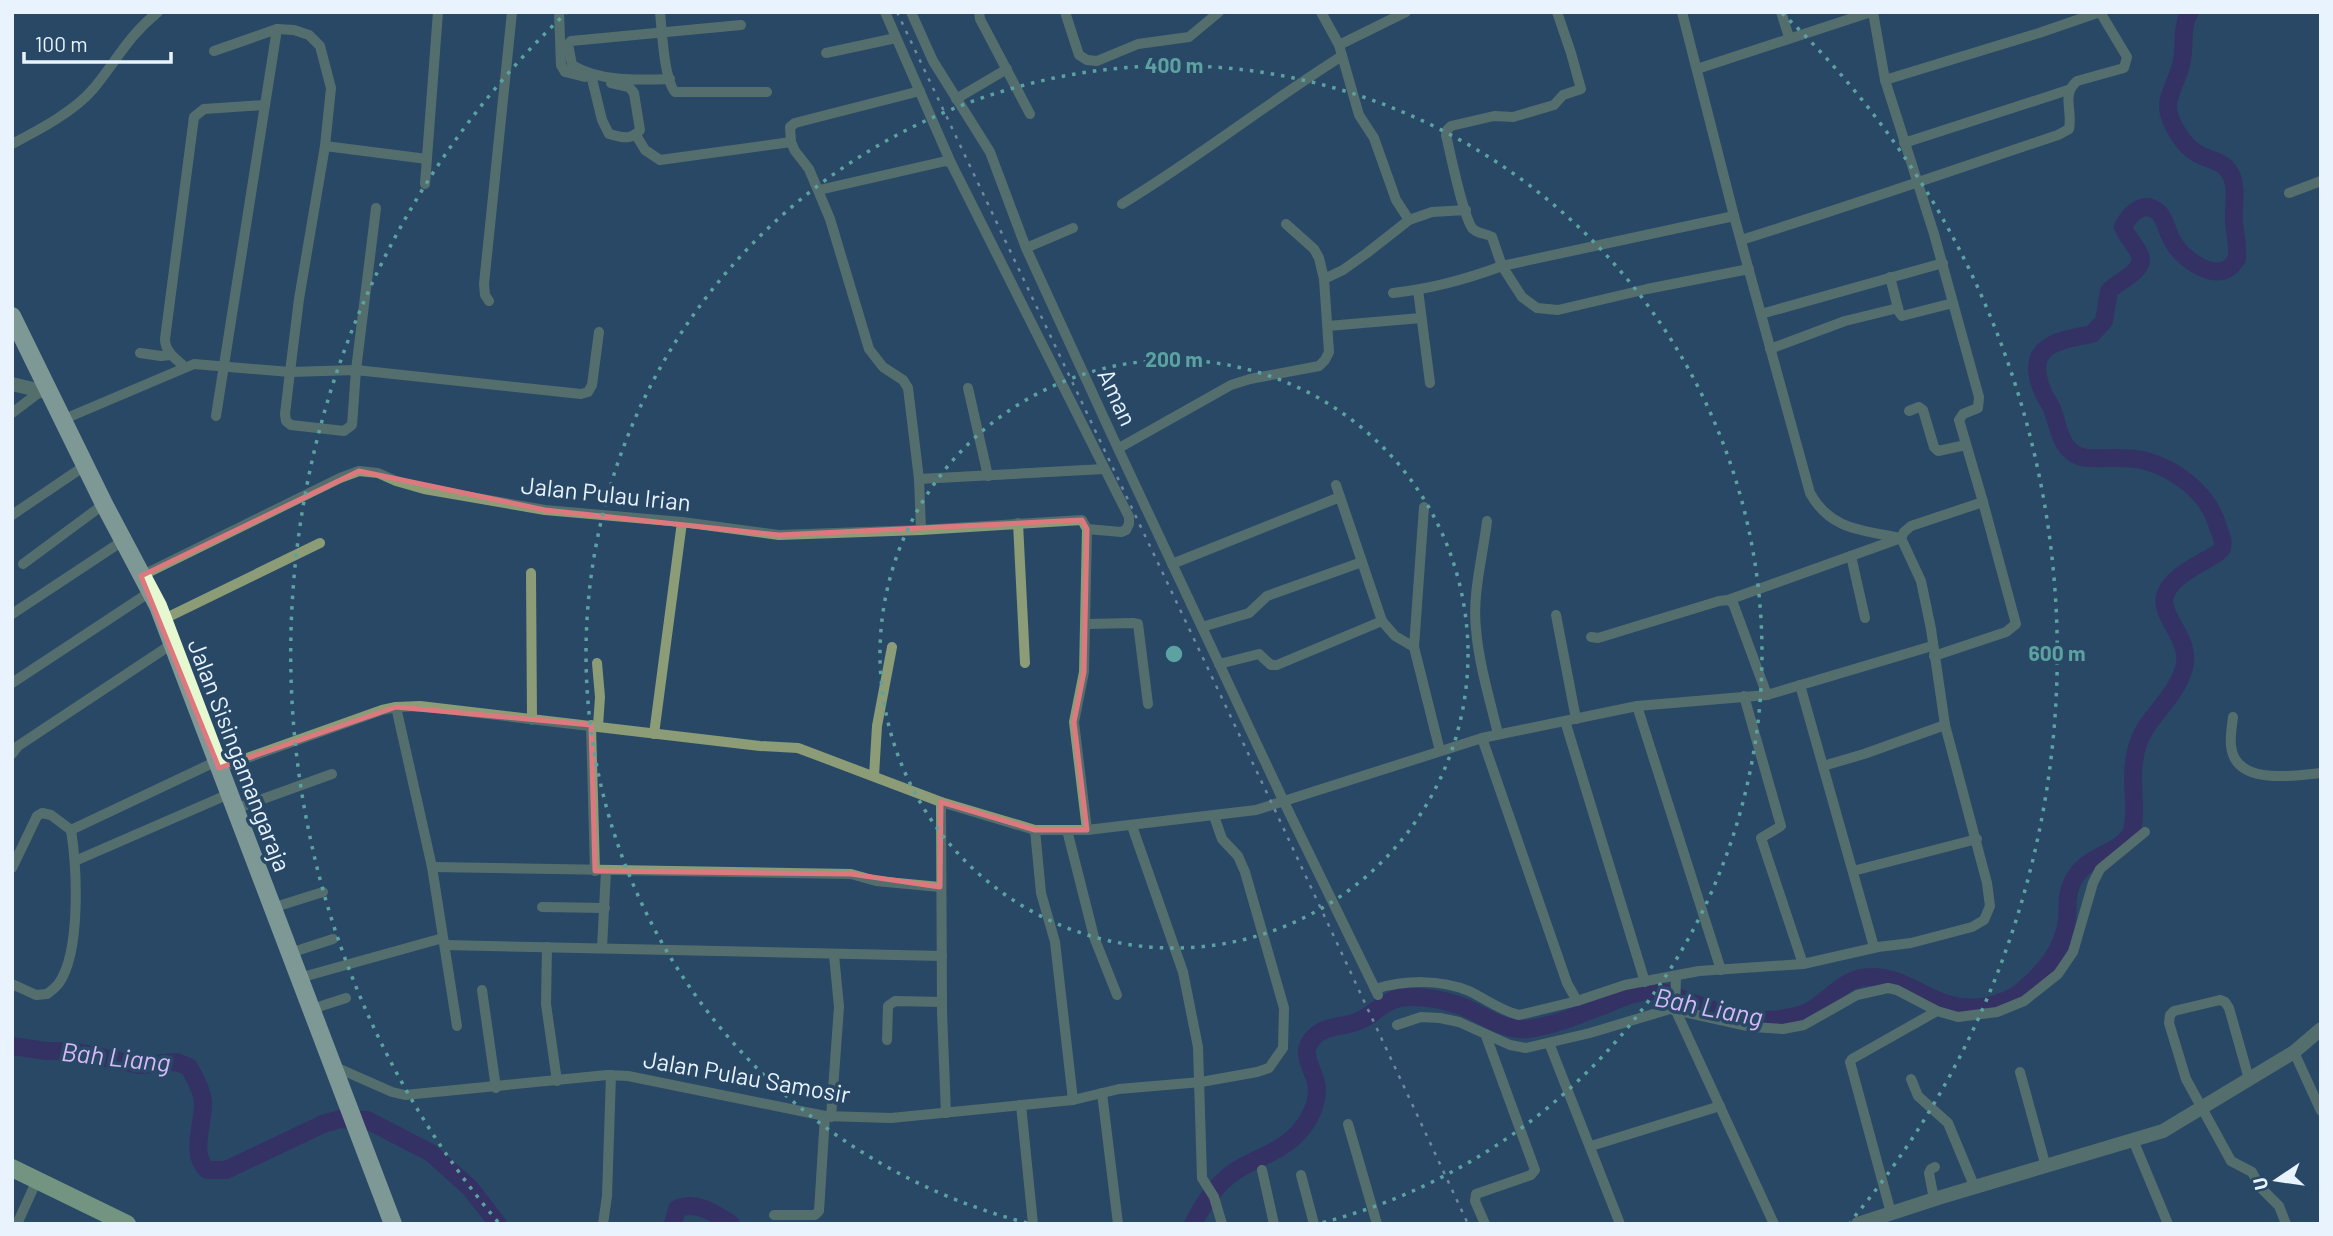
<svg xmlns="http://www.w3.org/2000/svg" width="2333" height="1236" viewBox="0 0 2333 1236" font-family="Barlow,sans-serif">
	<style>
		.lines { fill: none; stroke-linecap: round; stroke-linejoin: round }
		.river { stroke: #431763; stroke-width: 18 }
		.minor { stroke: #8b9c76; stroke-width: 10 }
		.tertiary { stroke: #8b9c76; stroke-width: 14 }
		.primary { stroke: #cef0a1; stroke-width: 18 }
		.trunk { stroke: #e6f8d0; stroke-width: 18 }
		.rail { stroke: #c6d5e3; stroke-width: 2.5; stroke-dasharray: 3.5 7; stroke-linecap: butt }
		.marked { fill: none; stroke: #dd797e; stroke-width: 5; stroke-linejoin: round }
		.ring { fill: none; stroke: #5ba2a0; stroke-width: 3.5; stroke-dasharray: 3.5 7 }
		.labels { text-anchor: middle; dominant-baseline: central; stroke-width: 7; stroke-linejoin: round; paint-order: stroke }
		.street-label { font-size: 24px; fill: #e8f3fe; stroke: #284866 }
		.water-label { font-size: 26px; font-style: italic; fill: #d8b8f8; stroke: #284866 }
		.centre { fill: #5ba2a0; stroke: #284866; stroke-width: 3.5 }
		.ring-label { font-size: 21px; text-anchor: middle; font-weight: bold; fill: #5ba2a0; stroke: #284866; stroke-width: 7; stroke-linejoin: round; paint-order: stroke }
	</style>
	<rect width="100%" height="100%" fill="#284866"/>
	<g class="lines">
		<!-- river -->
		<g class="river">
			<path d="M 12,1046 L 46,1051 L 72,1051 L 140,1065 L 177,1062 L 189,1067 C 195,1078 203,1092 203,1104 C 203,1126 190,1154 207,1170 L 226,1170 L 323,1124 L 340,1119 L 367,1120 L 431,1153 L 470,1188 L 498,1224"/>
			<path d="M 673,1224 L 677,1209 C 696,1200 714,1213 731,1224"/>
			<path d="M 1193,1224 C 1203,1204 1215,1185 1234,1172 C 1255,1158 1281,1152 1299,1132 C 1309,1121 1317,1105 1317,1089 C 1316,1069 1296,1054 1315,1036 C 1326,1025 1345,1027 1359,1021 C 1374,1015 1384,1000 1400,998 C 1421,995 1447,1000 1466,1008 C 1487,1017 1504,1031 1529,1029 C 1552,1026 1579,1015 1602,1006 C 1619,999 1637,990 1656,991 C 1669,992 1681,999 1693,1003 C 1715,1011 1743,1021 1767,1020 C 1781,1020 1801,1016 1813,1009 C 1832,997 1846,977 1870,977 C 1915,976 1934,1016 1988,1006 C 2001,1003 2012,999 2022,991 C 2045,971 2063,951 2067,920 C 2068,908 2066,894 2072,883 C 2085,854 2118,855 2130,835 C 2137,823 2133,793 2133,778 C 2133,766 2135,752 2139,741 C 2148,716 2175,699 2184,668 C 2192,638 2159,617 2165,596 C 2172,571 2218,558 2222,548 C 2225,541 2218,528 2216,521 C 2206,492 2175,469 2146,461 C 2137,458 2126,459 2118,458 C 2102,457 2084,462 2072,452 C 2059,442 2058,423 2052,409 C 2050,403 2045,398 2043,392 C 2023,345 2057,341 2092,334 L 2104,321 L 2109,291 C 2119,280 2150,270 2138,251 C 2133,242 2127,237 2123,227 C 2129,215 2142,200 2157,211 C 2165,217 2167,232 2172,240 C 2180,256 2207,277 2225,270 C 2231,268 2233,263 2237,259 C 2238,245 2235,234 2234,221 C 2233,206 2238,187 2230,173 C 2223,160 2210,161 2198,154 C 2191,150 2184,143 2179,135 C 2158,103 2172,97 2181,65 C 2186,48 2180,27 2190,12"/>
		</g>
		<!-- minor -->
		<g class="minor">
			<polyline points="559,12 561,65 565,72 585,77"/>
			<path d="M 660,12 C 662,31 664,79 675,92 L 767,92"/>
			<polyline points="885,12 951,163"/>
			<polyline points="911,12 933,61 990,152 1026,248 1114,440 1284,802 1378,995"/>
			<polyline points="979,12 980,19 1030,114"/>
			<polyline points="1065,12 1079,55 1087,60 1097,61 1138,44 1189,37 1219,12"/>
			<polyline points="1321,12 1339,45 1359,115 1374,138 1396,200 1409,220"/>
			<path d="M 1557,12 L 1571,53 L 1581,89 L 1563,95 L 1554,105 L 1513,117 L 1494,116 L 1451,126 L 1447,130 L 1446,135 C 1451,156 1462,212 1472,228 C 1477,234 1486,233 1492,237 L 1502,266 L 1522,297 L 1537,308 L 1558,310 L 1647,289 L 1749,269"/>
			<polyline points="1781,12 1789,37"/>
			<polyline points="1339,45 1406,12"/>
			<polyline points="214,51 277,29 294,30 309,35 320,46 331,88 325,146 299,299 290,372 285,414 286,421 291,425 344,431 352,425 356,370 376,208"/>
			<polyline points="826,53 896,38"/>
			<polyline points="1697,69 1871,12"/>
			<path d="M 592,79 L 602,120 L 609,134 C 621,137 631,141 640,130 L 634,93 L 629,87 L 611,83"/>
			<path d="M 670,79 C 638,80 600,82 572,65 L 568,44 L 571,41 L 741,25"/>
			<polyline points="1885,80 2039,33 2100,12"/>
			<polyline points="920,91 795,123 790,127 791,142 795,151 809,169 830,219 869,349 883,367 903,380 908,388 919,479 921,530"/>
			<polyline points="956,99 1007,69"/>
			<polyline points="636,135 645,150 660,160 791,142"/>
			<polyline points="1904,143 2068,90"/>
			<path d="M 12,144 C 39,130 75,111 94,88 C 117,60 128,36 158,12"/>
			<polyline points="325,146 427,159"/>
			<polyline points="425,184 438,12"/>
			<polyline points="819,190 946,161 951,163 1129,517 1129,524 1126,530 1121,532 1087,529"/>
			<polyline points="2289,193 2321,181"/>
			<path d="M 1122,204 C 1198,158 1267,103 1342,56"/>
			<path d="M 1741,240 C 1848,207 1953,170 2058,135 L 2069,129 C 2073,110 2061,95 2077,81 L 2124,68 L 2127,57 L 2100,12"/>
			<polyline points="1026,248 1073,228"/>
			<polyline points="1890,277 1899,312 1902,316 1953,303"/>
			<polyline points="1324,279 1343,270 1367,253 1409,220 1432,212 1466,210"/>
			<polyline points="1418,290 1430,383"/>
			<path d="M 1393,293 C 1430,289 1467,279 1502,266 L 1734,216"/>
			<polyline points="489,301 485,295 484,284 512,12"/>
			<polyline points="1761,314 1943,263"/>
			<polyline points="1328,326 1421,318"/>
			<polyline points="1770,349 1845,321 1898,308"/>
			<polyline points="140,353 161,356 171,355"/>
			<path d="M 185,367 C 176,359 165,352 165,339 L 194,117 L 204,109 L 265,105"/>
			<polyline points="968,388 988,476"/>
			<polyline points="1909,411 1919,407 1923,410 1934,447 1938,451 1966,445"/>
			<polyline points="12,413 41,391"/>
			<polyline points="216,416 277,29"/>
			<polyline points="62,420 194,364 290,372 356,370 581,394 588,392 592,385 599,332"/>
			<polyline points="1119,448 1231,385 1250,379 1319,366 1325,360 1329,352 1324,279 1319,258 1314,249 1286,224"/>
			<polyline points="919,479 1104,469"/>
			<polyline points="1336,485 1382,621 1395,636 1414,647"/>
			<polyline points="1424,507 1414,647 1440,751"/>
			<polyline points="12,515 86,465"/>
			<path d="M 1487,521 C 1483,556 1472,594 1476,629 C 1479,665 1490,700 1498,734"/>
			<polyline points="1018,523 1025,663"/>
			<polyline points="1851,556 1865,618"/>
			<polyline points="23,564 104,504"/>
			<polyline points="1172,564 1340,497"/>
			<polyline points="531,573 532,720"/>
			<polyline points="141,576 340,478 359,471 378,473 396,481 424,489 545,510 682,522 779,535 921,530 1082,520 1087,529 1084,672 1074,722 1087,830"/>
			<polyline points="1728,600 1901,538 1904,532 1911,526 1983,502 1959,420 1963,414 1978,408 1979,397 1934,234 1885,80 1873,12"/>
			<polyline points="12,614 124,540"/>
			<polyline points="1556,615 1576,719"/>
			<polyline points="162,620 320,543"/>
			<polyline points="1086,624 1133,623 1138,624 1148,704"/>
			<polyline points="1202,627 1249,613 1267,596 1362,562"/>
			<polyline points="1591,637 1598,638 1719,601 1728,600 1733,603 1767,695"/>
			<polyline points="1934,656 2006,632 2016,624 1983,502"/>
			<polyline points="597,663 600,697 598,726"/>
			<polyline points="1219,664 1259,654 1271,665 1277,665 1382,621"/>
			<polyline points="12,683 150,592"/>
			<polyline points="1800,685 1874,947"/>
			<polyline points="1744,696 1781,826 1761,838 1803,964"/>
			<polyline points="1637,706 1721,970"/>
			<polyline points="396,707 432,867 457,1026"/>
			<path d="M 2233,717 C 2232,726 2230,736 2231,745 C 2234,786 2293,776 2321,773"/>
			<polyline points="1565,721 1645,982"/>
			<polyline points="591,725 595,871"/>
			<polyline points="654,734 682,522"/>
			<path d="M 1482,738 L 1567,983 L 1577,1001 L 1625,985 L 1699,971 L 1803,964 L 1878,947 L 1911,943 L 1972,927 L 1984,920 L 1990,906 L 1987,883 L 1945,725 L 1931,629 L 1921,581 L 1901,538 C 1863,530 1831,531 1810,493 L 1734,216 L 1682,12"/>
			<polyline points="12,754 18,746 172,644"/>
			<polyline points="1823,766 1864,754 1945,725"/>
			<polyline points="219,768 382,710 396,707 420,706 760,746 798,748 941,802 1035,830 1087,830 1256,810 1482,738 1637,706 1767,695 1932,646"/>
			<polyline points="874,776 877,726 892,647"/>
			<polyline points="941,802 942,1012 946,1113"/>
			<polyline points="235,809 332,774"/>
			<polyline points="1132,826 1183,972 1198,1047 1202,1178 1214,1197 1222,1224"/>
			<polyline points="1035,830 1041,893 1055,942 1073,1100"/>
			<polyline points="1067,830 1094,937 1117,995"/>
			<polyline points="75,861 229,794"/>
			<polyline points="432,867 851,874 876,881 940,887"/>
			<polyline points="12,868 37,816 42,813 51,815 71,830"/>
			<polyline points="1853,871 1977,839"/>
			<polyline points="542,907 605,908"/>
			<polyline points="272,908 323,892"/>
			<polyline points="445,945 942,956"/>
			<polyline points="547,947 546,1004 557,1081"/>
			<polyline points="602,948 606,871"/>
			<polyline points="290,953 333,939"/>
			<polyline points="1676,976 1675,1009 1774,1224"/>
			<polyline points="299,978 443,938"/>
			<path d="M 12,984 L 36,995 L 47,994 C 51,991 56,987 59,983 C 81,951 77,868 71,830 L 217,761"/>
			<path d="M 1375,989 C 1405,980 1440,979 1469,991 C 1486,999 1501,1011 1519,1015 L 1577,1001"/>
			<polyline points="482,990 496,1088"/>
			<polyline points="312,1009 346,998"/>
			<polyline points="1397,1025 1421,1017 1440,1018 1459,1022 1510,1045 1526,1048 1590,1033 1670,1009 1752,1027 1783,1029 1804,1025 1857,995 1888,988 1897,990 1937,1011 1958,1017 1997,1012 2024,1001 2058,974 2073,952 2093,883 2100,869 2145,832"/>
			<polyline points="887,1040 888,1006 895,1001 942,1002"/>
			<polyline points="1549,1043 1620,1224"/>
			<polyline points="2294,1052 2321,1111"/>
			<polyline points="333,1066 392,1092 405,1095 607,1075 628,1076 825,1116 891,1118 1073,1100 1119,1089 1201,1082 1257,1072 1269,1068 1283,1048 1284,1008 1245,872 1238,856 1222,839 1214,816"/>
			<polyline points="2020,1072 2046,1167"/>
			<polyline points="1911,1079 1918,1096 1948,1123 1975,1188"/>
			<polyline points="2249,1079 2229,1008 2225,1002 2220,1000 2174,1011 2170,1015 2169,1023 2186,1079 2231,1161 2252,1172 2260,1187 2279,1206 2286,1224"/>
			<polyline points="1102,1093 1118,1224"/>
			<polyline points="1021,1105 1033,1224"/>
			<polyline points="831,1117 839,1007 834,955"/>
			<polyline points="1348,1124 1377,1224"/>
			<polyline points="2133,1140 2168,1224"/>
			<polyline points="1591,1146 1720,1106"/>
			<polyline points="1262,1170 1274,1224"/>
			<polyline points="1301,1175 1314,1224"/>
			<polyline points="1934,1199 1929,1173 1931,1169 1935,1167"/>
			<polyline points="1891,1213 1850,1062 1852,1059 1937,1011"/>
			<polyline points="774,1215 815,1215 819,1211 825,1116"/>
			<polyline points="17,1224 37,1180"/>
			<polyline points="603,1224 607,1196 611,1075"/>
			<polyline points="1485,1224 1475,1201 1476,1194 1531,1175 1535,1170 1486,1036"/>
		</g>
		<!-- tertiary -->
		<g class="tertiary">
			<polyline points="12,384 50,393"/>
			<polyline points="1858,1224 1938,1198 2163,1131 2294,1052 2321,1029"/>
		</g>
		<!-- primary -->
		<polyline class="primary" points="12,1168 127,1224"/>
		<!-- trunk -->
		<polyline class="trunk" points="12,316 104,504 158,606 393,1224"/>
		<!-- rail -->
		<polyline class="rail" points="897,12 1274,808 1468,1224"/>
	</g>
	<!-- marked area -->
	<path d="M0 0H2333V1236H0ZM 359,471 L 545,510 L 779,535 L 1082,520 L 1087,529 L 1084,672 L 1074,722 L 1087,830 L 1035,830 L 941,802 L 940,887 L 851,874 L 595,871 L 591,725 L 396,707 L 219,768 L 141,576 Z" fill="#284866" fill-opacity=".55" fill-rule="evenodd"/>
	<path class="marked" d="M 359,471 L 545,510 L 779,535 L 1082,520 L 1087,529 L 1084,672 L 1074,722 L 1087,830 L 1035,830 L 941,802 L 940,887 L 851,874 L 595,871 L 591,725 L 396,707 L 219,768 L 141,576 Z"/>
	<!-- distance rings -->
	<g class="ring">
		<circle cx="1174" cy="654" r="294"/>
		<path d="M1027 1223A588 588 0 1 1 1321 1223"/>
		<path d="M498 1222A883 883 0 0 1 566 13M1782 13A883 883 0 0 1 1850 1222"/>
	</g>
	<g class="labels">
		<!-- street labels -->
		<g class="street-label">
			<text transform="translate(1118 397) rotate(65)">Aman</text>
			<text transform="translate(606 493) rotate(6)">Jalan Pulau Irian</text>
			<text transform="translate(240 755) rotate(69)">Jalan Sisingamangaraja</text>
			<text transform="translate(747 1076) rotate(10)">Jalan Pulau Samosir</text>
		</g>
		<!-- water labels -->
		<g class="water-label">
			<text transform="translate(1709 1006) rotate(11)">Bah Liang</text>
			<text transform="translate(116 1056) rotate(6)">Bah Liang</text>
		</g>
	</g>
	<circle cx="1174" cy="654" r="10" class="centre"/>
	<g class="ring-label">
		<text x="1174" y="73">400 m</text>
		<text x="1174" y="367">200 m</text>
		<text x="2057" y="661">600 m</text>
	</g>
	<!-- border -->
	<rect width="2333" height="1236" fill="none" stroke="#e8f3fe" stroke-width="28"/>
	<!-- north arrow -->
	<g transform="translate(2277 1180) rotate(257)" stroke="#284866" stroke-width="5" paint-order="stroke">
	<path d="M0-5L12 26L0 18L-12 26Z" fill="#e8f3fe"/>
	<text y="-10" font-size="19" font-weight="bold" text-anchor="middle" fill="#e8f3fe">U</text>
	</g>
	<!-- scale -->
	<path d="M24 52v10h147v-10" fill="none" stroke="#e8f3fe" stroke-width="3.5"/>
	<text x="35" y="52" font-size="21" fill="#e8f3fe" stroke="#284866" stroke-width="5" paint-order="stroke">100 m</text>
</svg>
